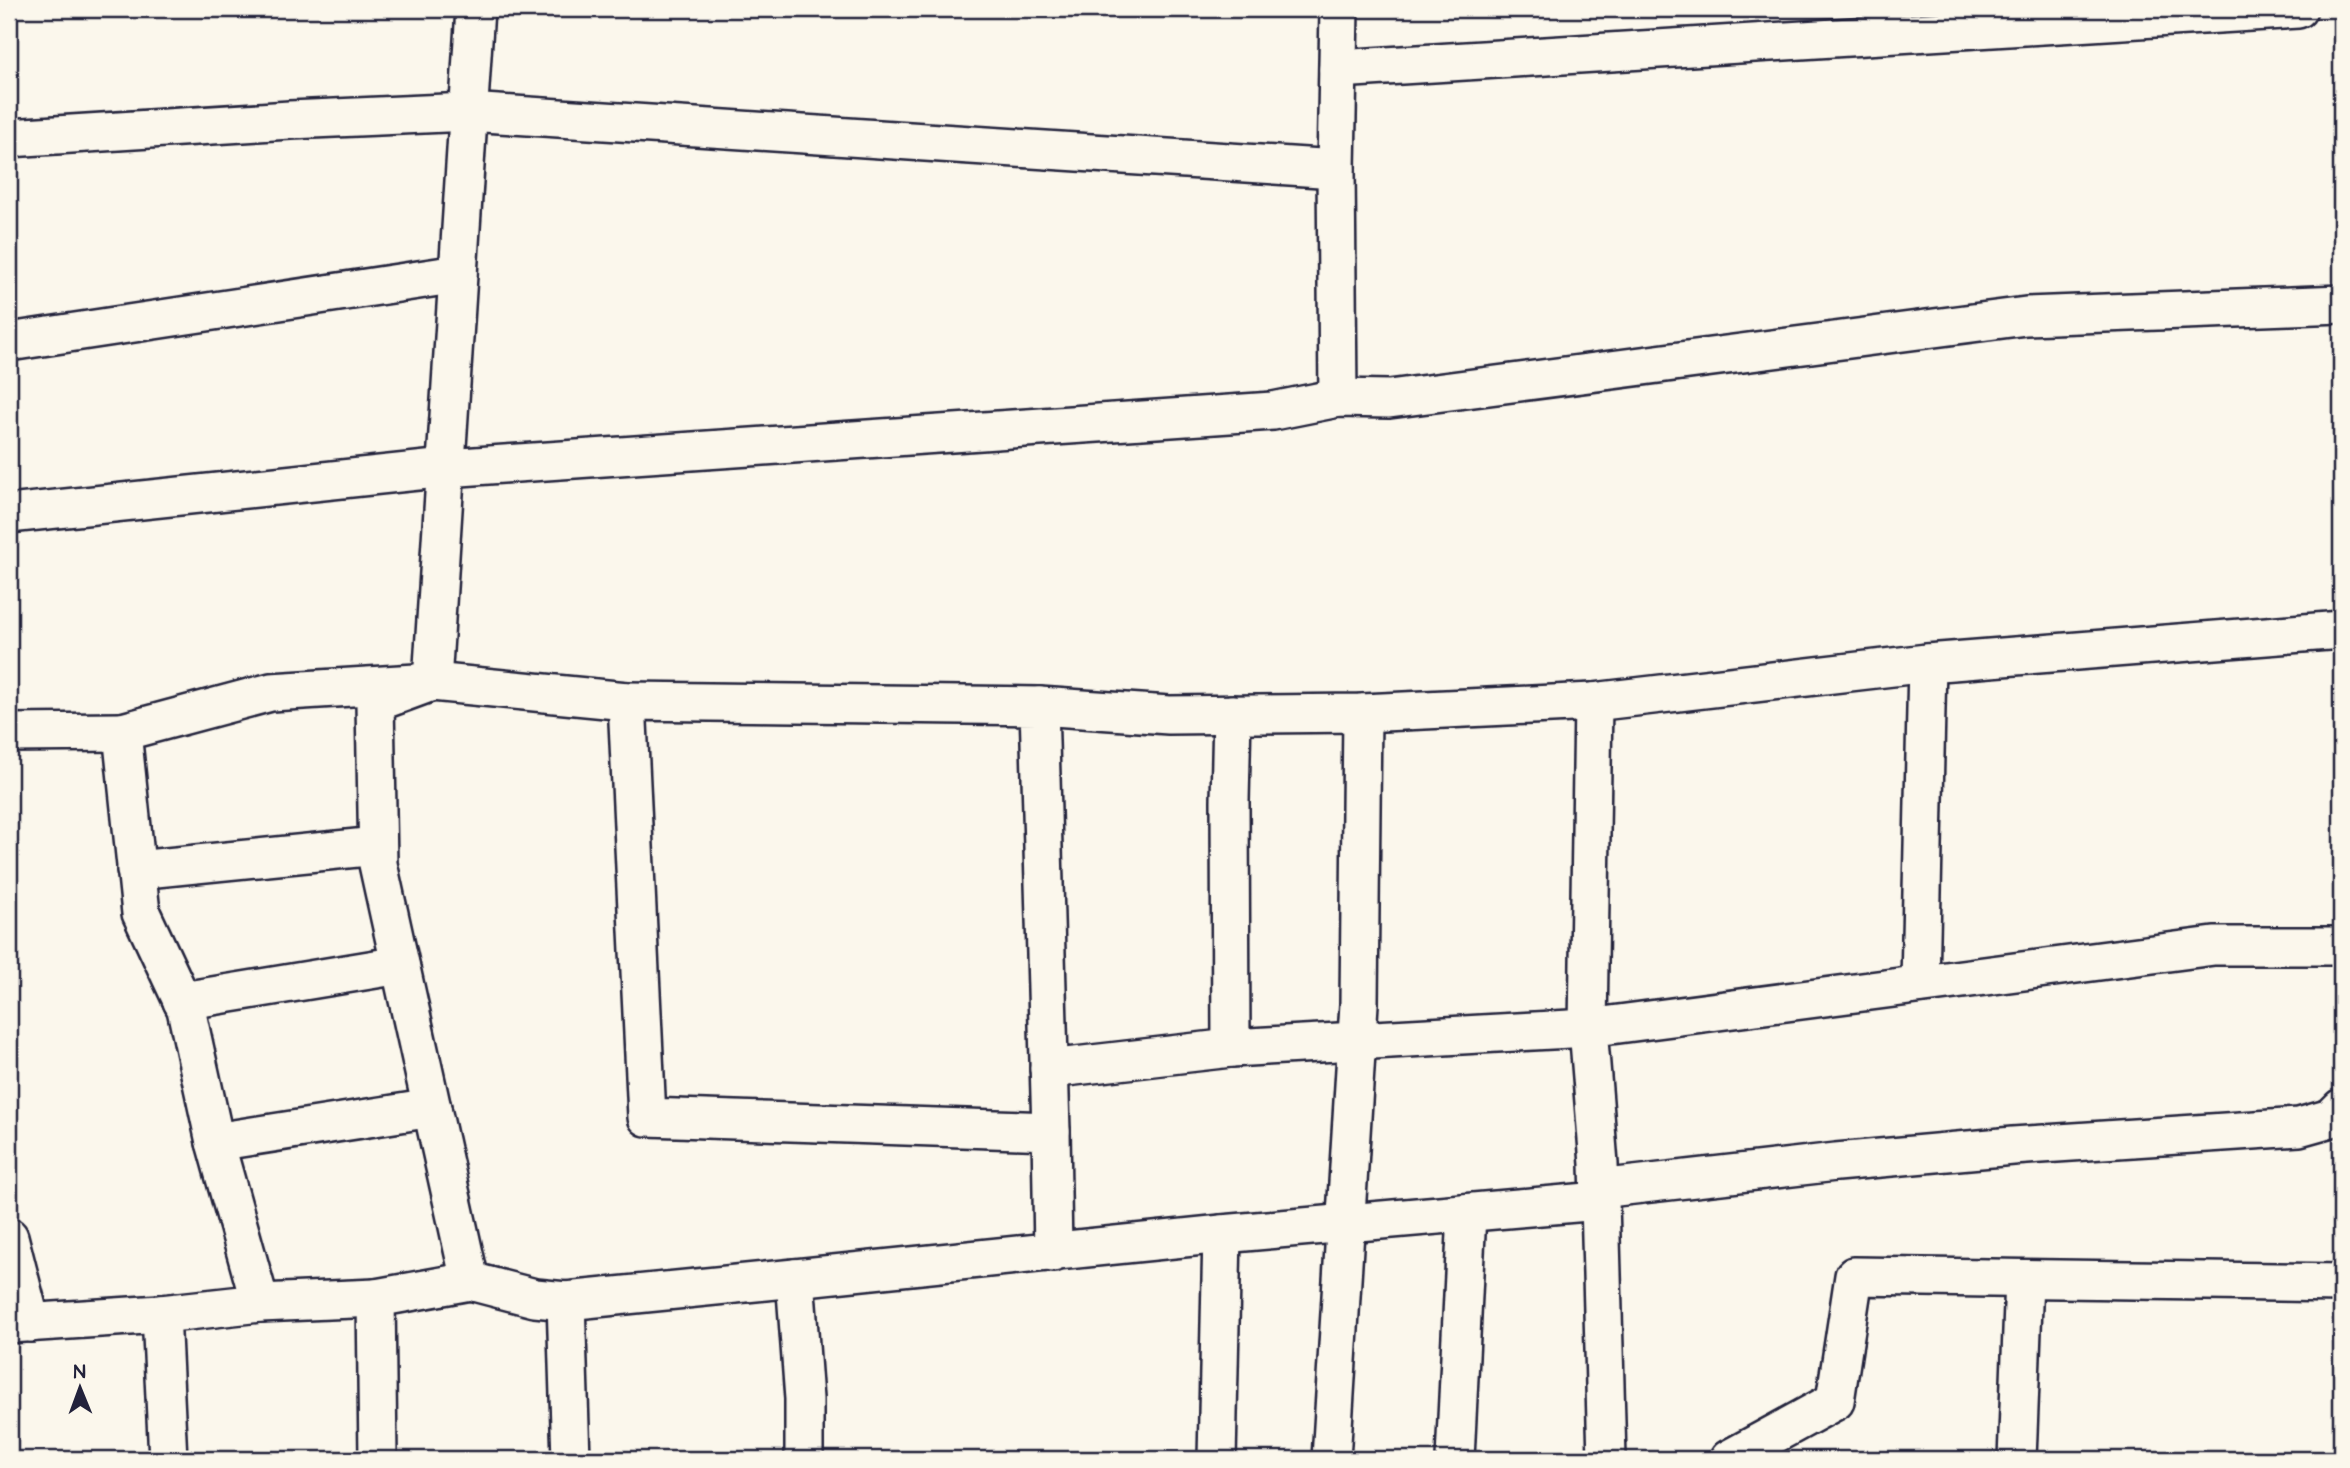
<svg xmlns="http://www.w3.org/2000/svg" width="2350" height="1468" viewBox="0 0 2350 1468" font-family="'Architects Daughter',sans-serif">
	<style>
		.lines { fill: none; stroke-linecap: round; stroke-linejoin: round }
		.minor-casing { stroke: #22223b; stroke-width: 42 }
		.minor { stroke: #fbf7ec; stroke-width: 37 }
	</style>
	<rect width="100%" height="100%" fill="#fbf7ec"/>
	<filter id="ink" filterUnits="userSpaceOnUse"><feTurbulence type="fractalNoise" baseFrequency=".0143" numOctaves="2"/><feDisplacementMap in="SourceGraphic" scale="14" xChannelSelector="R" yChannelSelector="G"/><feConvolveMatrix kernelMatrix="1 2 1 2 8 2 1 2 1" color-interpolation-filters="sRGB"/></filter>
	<g filter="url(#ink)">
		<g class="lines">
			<!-- minor casing -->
			<g class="minor-casing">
				<g id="minor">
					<polyline points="1338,69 2298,9"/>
					<polyline points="9,138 290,120 468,112 1336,169"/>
					<polyline points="9,342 458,274"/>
					<polyline points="1338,398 1336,169 1339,9"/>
					<polyline points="9,514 446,468 1273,411 1338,398 1389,399 2026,316 2341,304"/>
					<polygon points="627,701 1039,706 1051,1131 647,1117"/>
					<polyline points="1039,706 1169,715 1362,713 1593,702 1927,663"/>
					<polyline points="1232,714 1230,801 1231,1048 1588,1028 1593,702"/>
					<polyline points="9,733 122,732"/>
					<polyline points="136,870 377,846"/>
					<polyline points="1920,984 1927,663 2341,630"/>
					<polyline points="182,1001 400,965"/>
					<polyline points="1049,1069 1231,1048"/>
					<polyline points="1051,1131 1053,1253"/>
					<polyline points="215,1142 432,1108"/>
					<polyline points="1599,1189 1836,1162 2013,1146 2299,1127 2331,1118 2341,1108"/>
					<polyline points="9,1237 31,1323"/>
					<polyline points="795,1278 1222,1234 1599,1201"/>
					<polyline points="470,1281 378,864 375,703 432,682 475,9"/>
					<polyline points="376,1298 260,1303 215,1142 186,1009 141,913 122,732 271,692 432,682 627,701"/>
					<polyline points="566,1301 795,1278 804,1399 804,1459"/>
					<polyline points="161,1314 260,1303"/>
					<polyline points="9,1324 161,1314 168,1459"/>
					<polyline points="378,1459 376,1298 470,1281 535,1298 566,1301 571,1459"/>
					<polyline points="1217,1459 1222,1234"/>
					<polyline points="1331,1459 1359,1004 1362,713"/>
					<polyline points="1455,1459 1467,1213"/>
					<polyline points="1607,1459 1599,1164 1588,1028 2214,946 2341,946"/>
					<polyline points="1729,1459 1835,1401 1854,1276 2341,1283"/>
					<polyline points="2017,1459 2024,1279"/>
				</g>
			</g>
			<!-- minor -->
			<use href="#minor" class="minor"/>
		</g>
	</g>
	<!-- margin -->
	<rect width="2350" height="1468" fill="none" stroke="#fbf7ec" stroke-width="35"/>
	<rect x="18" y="18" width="2315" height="1433" fill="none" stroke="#22223b" stroke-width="2.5" filter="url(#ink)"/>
	<!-- north arrow -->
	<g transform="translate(80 1388) rotate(359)" stroke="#fbf7ec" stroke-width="5" paint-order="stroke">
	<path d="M0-5L12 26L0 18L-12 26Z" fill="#22223b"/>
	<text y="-10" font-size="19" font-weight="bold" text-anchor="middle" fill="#22223b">N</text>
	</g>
</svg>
